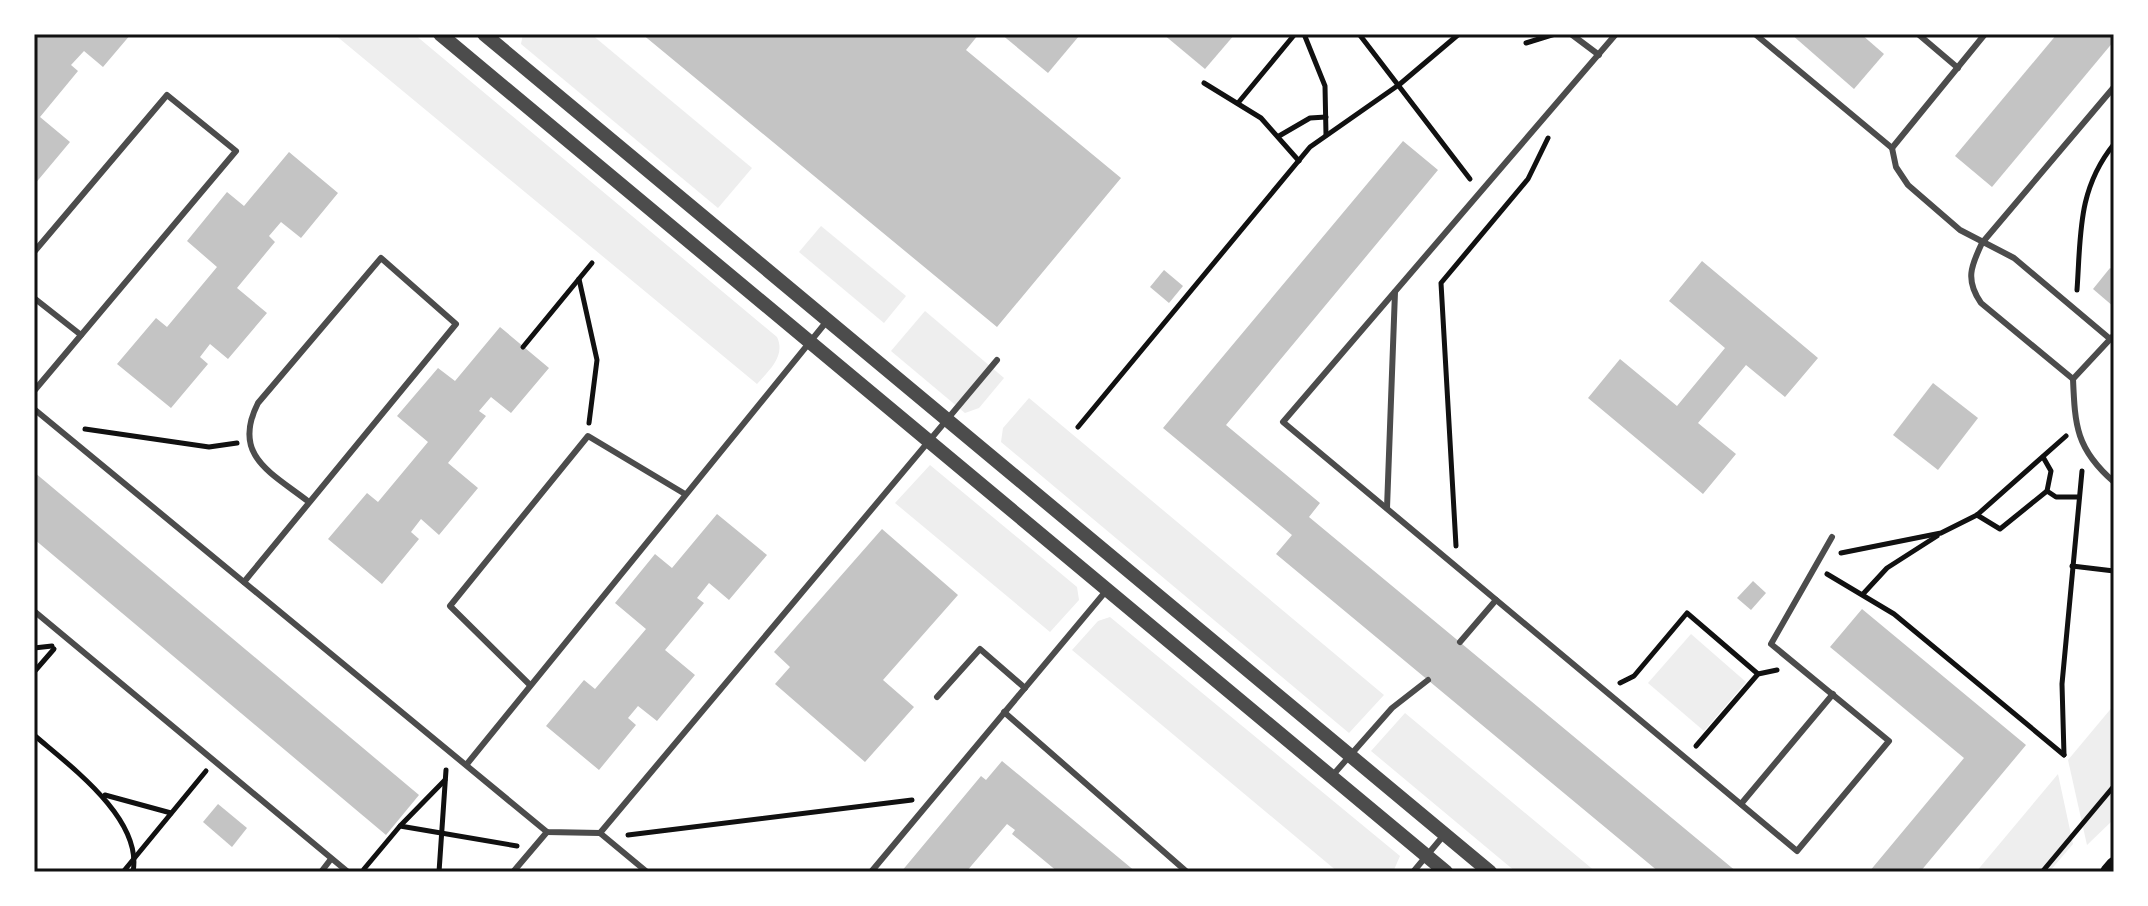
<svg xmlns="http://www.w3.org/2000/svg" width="2148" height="906" viewBox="0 0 2148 906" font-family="'IBM Plex Serif',serif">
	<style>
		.green { fill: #eee }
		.building { fill: #c4c4c4 }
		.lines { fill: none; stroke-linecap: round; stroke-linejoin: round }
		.path { stroke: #111; stroke-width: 5 }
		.service { stroke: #4c4c4c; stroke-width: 6 }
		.tertiary { stroke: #4c4c4c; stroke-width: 14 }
		.secondary { stroke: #111; stroke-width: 16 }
		.neatline { fill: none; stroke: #111; stroke-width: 3 }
	</style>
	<rect width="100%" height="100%" fill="#fff"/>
	<!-- green -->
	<g class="green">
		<path d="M 334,34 L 414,34 L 777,337 C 786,356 769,370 757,384 Z"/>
		<polygon points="523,34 591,34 752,168 718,208 521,44"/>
		<polygon points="821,226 906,296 884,323 799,252"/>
		<polygon points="925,311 1004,378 979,408 965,413 891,351"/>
		<polygon points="1029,398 1384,695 1349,733 1001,442 1003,428"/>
		<polygon points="930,465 1077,587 1079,600 1050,632 895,503"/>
		<polygon points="1110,617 1400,856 1393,872 1338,872 1072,650 1098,621"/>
		<polygon points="1691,634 1746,682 1704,731 1648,683"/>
		<polygon points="2114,705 2114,819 2087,845 2068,760"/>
		<polygon points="1405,713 1596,872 1516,872 1371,751"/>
		<polygon points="2058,774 2073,844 2049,872 1976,872"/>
	</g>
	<!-- building -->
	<g class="building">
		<polygon points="34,34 131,34 103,67 84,51 71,65 78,71 40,117 70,142 34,185"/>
		<polygon points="642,34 979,34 966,50 1121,178 997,327"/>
		<polygon points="1001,34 1077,34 1079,36 1048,73"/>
		<polygon points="1163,34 1235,34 1205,69"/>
		<polygon points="1791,34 1861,34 1884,54 1854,89"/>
		<polygon points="2057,34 2114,34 2114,41 1992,187 1955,156"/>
		<polygon points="1403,141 1438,170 1226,425 1320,503 1309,517 1737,872 1659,872 1276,554 1292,535 1163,428"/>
		<polygon points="289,152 338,193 301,238 281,222 269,236 275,242 237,288 267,313 228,359 210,344 200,357 208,364 171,408 117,364 156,318 167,327 217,267 187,241 227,192 244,206"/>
		<polygon points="1702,261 1818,358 1785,397 1746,365 1698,423 1736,454 1703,494 1588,398 1620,359 1677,406 1725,348 1669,301"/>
		<polygon points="2110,268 2114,271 2114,307 2093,289"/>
		<polygon points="1164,270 1183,286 1169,303 1150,287"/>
		<polygon points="500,327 549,368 511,413 491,397 479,411 486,416 448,463 478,488 439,535 421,519 411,532 419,539 382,584 328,539 367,493 378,502 428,442 397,416 438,368 455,381"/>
		<polygon points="1933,383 1978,418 1938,470 1893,435"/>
		<polygon points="34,472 419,795 386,835 34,539"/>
		<polygon points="717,514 767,555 729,600 709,583 697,598 704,603 665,650 695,675 657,721 638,706 628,718 636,725 599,770 546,726 584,680 595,689 646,629 615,603 655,554 672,568"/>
		<polygon points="882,529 958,595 883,680 914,707 865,762 775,684 790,667 774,652"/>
		<polygon points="1753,581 1766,593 1751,610 1737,598"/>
		<polygon points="1862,609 2026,745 1920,872 1869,872 1964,758 1830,647"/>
		<polygon points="1002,761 1136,872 1058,872 1012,834 1015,830 1007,824 966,872 901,872 981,776 986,780"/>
		<polygon points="218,804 247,828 232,847 203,822"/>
	</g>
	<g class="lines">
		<!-- path -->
		<g class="path">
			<polyline points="1304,34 1325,86 1326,135"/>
			<polyline points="1359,34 1470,179"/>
			<polyline points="1526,43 1555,34"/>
			<polyline points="1204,83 1261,118 1299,161"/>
			<polyline points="1238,103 1295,34"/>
			<polyline points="1279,136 1310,118 1326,117"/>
			<polyline points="579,279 597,360 589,423"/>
			<path d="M 2077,290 C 2081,235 2077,190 2114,144"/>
			<polyline points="523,347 592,263"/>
			<polyline points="1078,427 1310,147 1400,84 1459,34"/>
			<polyline points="85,429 209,447 237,443"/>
			<polyline points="2047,491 2056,497 2079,497"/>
			<polyline points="1977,515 2000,529 2047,491 2051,471 2043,457"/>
			<polyline points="1456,546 1441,283 1528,179 1548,138"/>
			<polyline points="1841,553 1941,533 1977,515 2066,436"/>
			<polyline points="2072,566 2114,571"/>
			<polyline points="1827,574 1894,614 2064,755"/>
			<polyline points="1863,594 1887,568 1937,536"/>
			<polyline points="34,648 52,646"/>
			<polyline points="34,672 54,649"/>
			<polyline points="1620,683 1634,676 1687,613 1758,674"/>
			<path d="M 34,735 C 70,766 143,819 133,872"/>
			<polyline points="1696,746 1758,674 1777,670"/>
			<polyline points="2064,755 2062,684 2082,471"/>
			<polyline points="105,795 171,813"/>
			<polyline points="400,826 445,780"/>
			<polyline points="628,835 912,800"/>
			<polyline points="364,869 400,826 517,846"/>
			<polyline points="123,872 206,771"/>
			<polyline points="439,872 446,770"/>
			<polyline points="2042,872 2114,786"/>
		</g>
		<!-- service -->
		<g class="service">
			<polyline points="1571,34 1599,55"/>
			<polyline points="1616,34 1283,422 1797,851 1889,741 1771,644 1832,537"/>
			<polyline points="1755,34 1892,148 1896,167 1908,185 1960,230 2014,258 2109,338"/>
			<polyline points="1918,34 1958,68"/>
			<polyline points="1892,148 1985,34"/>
			<polyline points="34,252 167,95 236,151 34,391"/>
			<polyline points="34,298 81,335"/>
			<path d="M 2114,335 L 2073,379 C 2075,426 2076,449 2114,482"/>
			<path d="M 2073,379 L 1981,303 C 1965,280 1971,266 1982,243 L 2114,87"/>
			<polyline points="34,409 547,832 600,833 647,872"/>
			<polyline points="1387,508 1395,292"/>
			<path d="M 244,582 L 456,324 L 381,258 L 258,403 C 231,456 272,473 309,502"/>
			<polyline points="34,611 348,872"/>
			<polyline points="1460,642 1496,600"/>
			<polyline points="530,685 450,606 588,436 685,494"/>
			<polyline points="937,697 980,649 1025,688"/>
			<polyline points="1004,712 1187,872"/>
			<polyline points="467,764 827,321"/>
			<polyline points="1332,776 1392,708 1428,680"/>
			<polyline points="1741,804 1833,694"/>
			<polyline points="600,833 997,360"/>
			<polyline points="321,872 331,859"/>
			<polyline points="513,872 547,832"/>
			<polyline points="871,872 1106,591"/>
			<polyline points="1413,872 1444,835"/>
		</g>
		<!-- tertiary -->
		<g class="tertiary">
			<polyline points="440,34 1446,872"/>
			<polyline points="484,34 1490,872"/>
		</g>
		<!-- secondary -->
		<polyline class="secondary" points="2108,872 2114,865"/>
	</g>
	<!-- border -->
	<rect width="2148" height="906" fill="none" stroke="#ffffff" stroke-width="72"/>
	<rect x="36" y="36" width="2076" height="834" class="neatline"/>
</svg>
